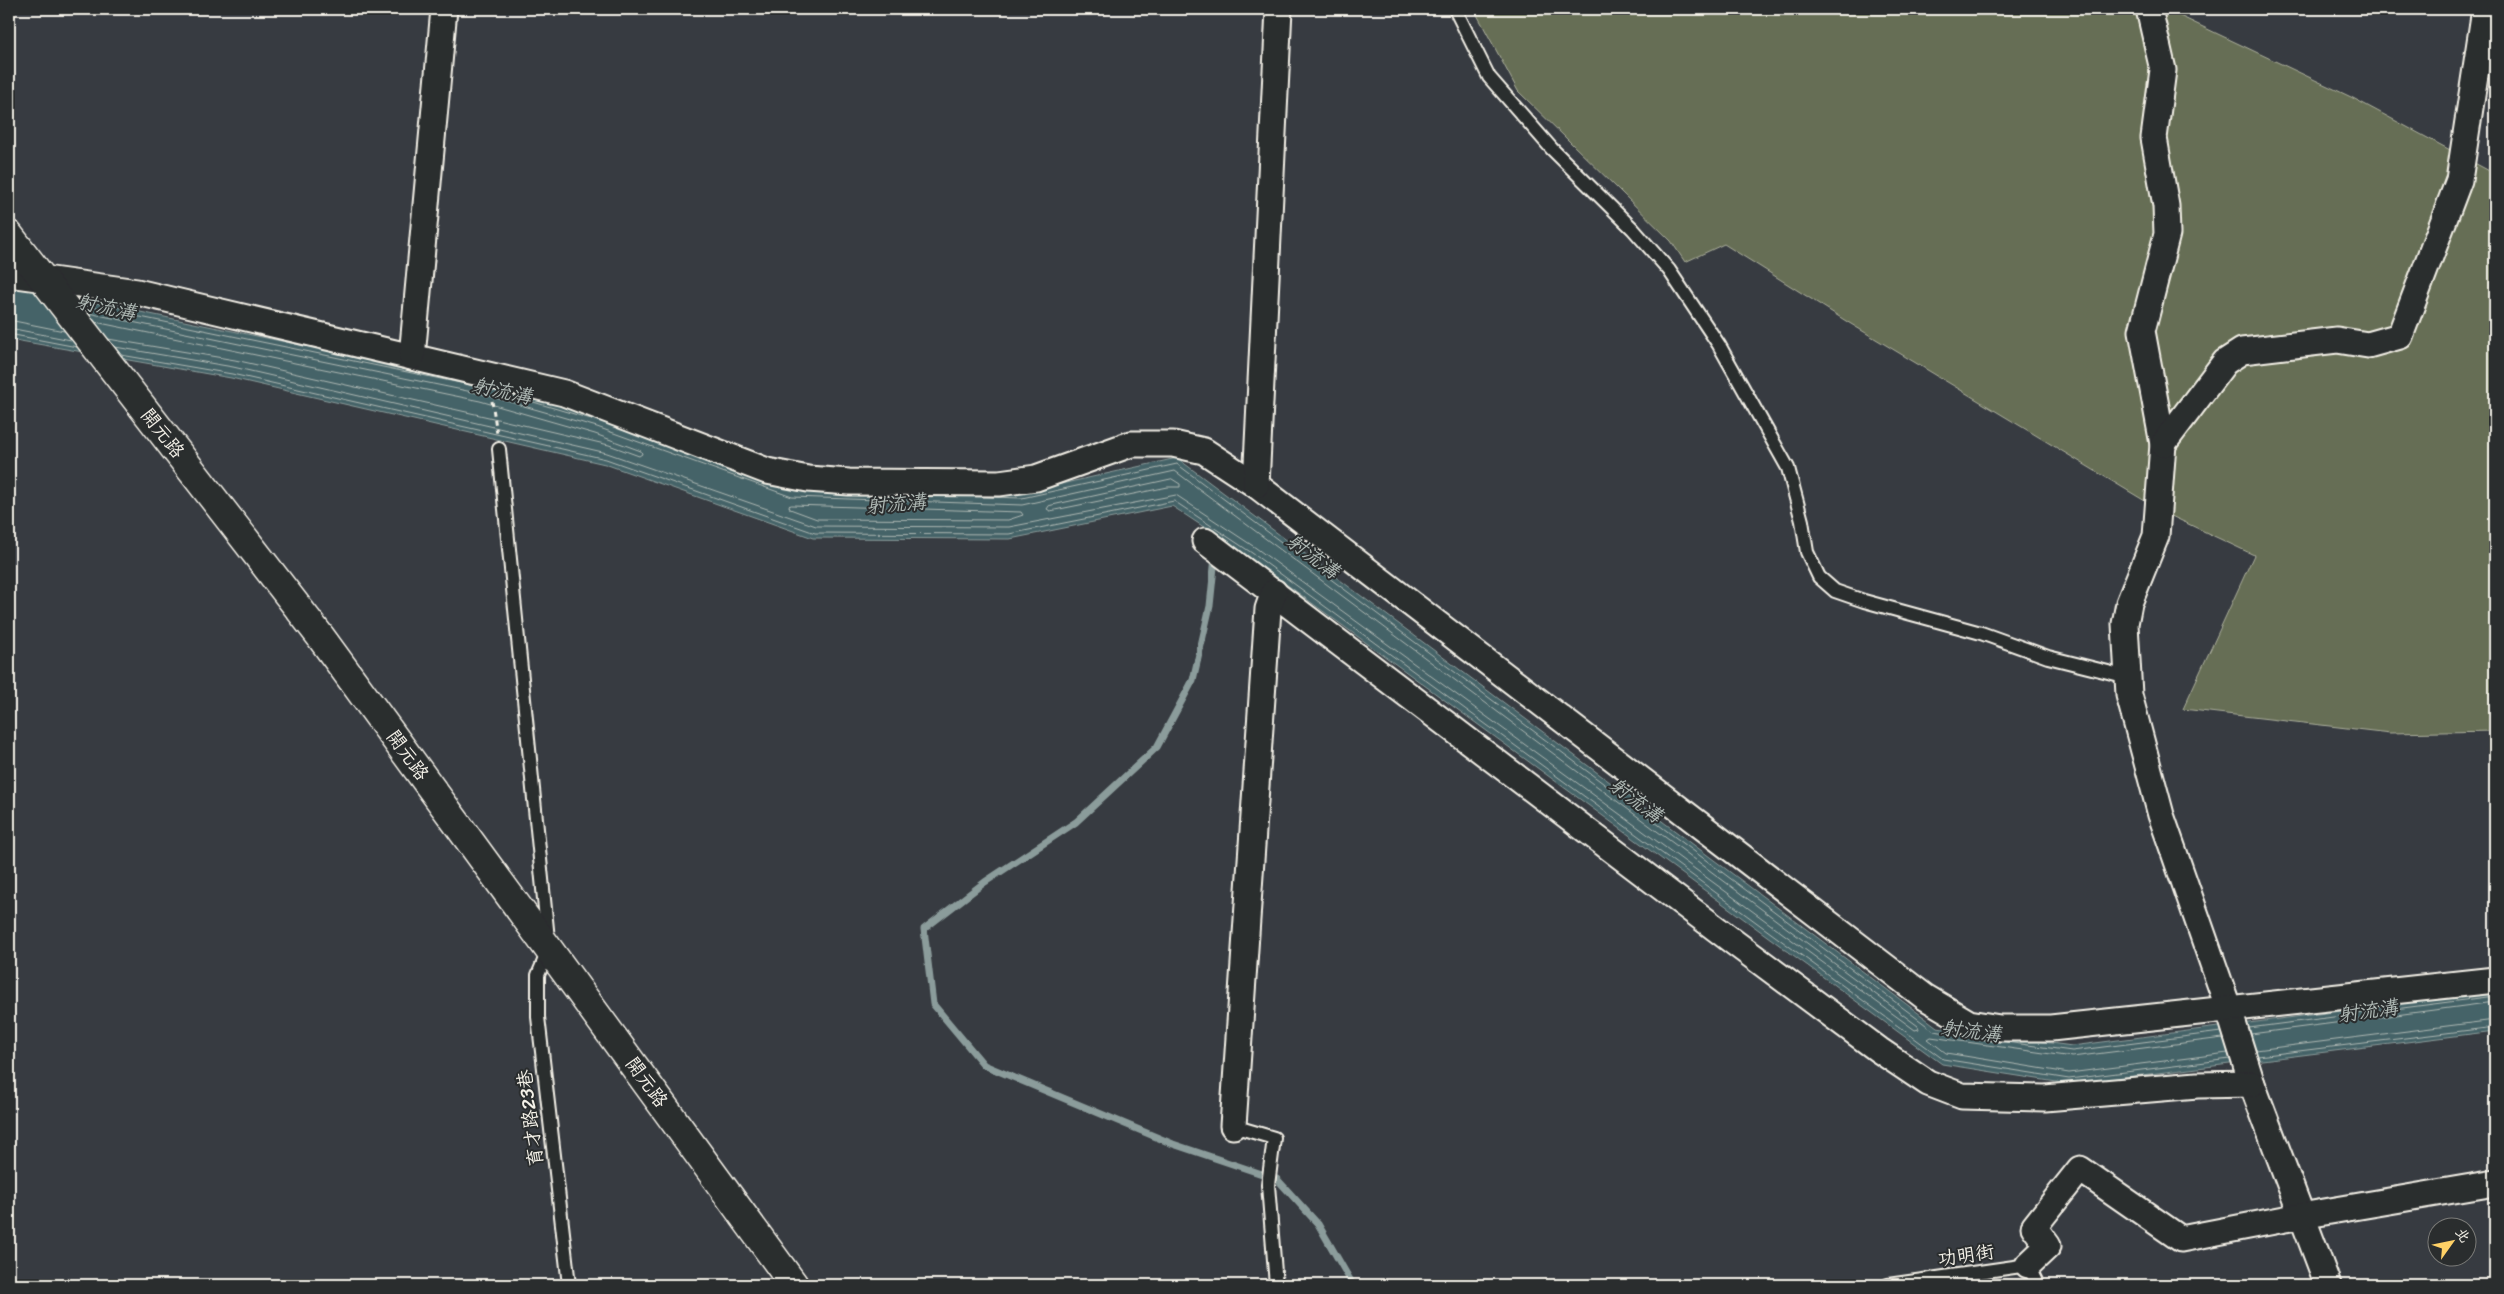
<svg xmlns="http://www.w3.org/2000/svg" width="2504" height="1294" viewBox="0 0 2504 1294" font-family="Sriracha,'LXGW WenKai TC',sans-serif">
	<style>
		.green { fill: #666e54; stroke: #adb09e }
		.water { fill: #456367; stroke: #8b9c9b }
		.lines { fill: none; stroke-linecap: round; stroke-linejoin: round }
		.shore { stroke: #aeb8b4; stroke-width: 1 }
		.stream { stroke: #8b9c9b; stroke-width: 7 }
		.service-casing { stroke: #f4f1e8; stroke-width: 16 }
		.minor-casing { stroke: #f4f1e8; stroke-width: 29 }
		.secondary-casing { stroke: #f4f1e8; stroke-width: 31 }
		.path { stroke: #f4f1e8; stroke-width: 3; stroke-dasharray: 5 4; stroke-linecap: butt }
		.service { stroke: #2a2d2e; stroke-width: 12 }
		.minor { stroke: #2a2d2e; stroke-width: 25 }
		.secondary { stroke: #2a2d2e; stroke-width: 28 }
		.labels { text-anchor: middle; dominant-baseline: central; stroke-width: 4; stroke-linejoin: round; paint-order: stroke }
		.street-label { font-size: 19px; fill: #f4f1e8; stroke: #2a2d2e }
		.water-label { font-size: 20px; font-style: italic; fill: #aeb8b4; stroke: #2a2d2e }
	</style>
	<rect width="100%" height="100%" fill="#373b41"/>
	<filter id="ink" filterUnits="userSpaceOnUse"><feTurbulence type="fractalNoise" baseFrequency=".02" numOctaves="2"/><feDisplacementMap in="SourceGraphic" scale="10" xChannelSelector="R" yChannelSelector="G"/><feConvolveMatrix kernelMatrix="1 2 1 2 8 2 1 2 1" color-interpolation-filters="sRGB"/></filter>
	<g filter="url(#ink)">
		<!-- green -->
		<polygon class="green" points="1474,9 2165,9 2351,97 2495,174 2495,731 2390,733 2183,709 2254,555 2165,513 1846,321 1724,244 1685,262 1671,241 1518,91"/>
		<!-- water -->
		<polygon class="water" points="9,285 485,383 601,416 794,486 1021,493 1177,458 1937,1027 2072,1046 2495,991 2495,1031 2069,1084 1942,1064 1249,557 1172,506 1010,539 813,538 605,464 231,378 9,339"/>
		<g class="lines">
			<!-- shore -->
			<g class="shore">
				<polyline points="82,305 475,386"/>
				<polyline points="88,313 482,394 597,427 792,497 1022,505 1175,471 1918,1026 1919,1029 1915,1030 1256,548 1176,495 1009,527 816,526 607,453 233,367 115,347"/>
				<polyline points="9,320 64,331"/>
				<polyline points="95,322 480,401 595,434 641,451 642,454 639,456 609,445 493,418 235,360 108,339"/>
				<polyline points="9,328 71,340"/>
				<polyline points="9,334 77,347"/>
				<polyline points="121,355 232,374 606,459 815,533 1009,534 1174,501 1252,553 1943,1059 2069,1079 2230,1059"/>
				<polyline points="489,389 598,421"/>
				<polygon points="1172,479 1180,484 1180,487 1168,487 1050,511 1047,509 1049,506"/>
				<polyline points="961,496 1022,498 1177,464 1934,1031 1965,1036"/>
				<polygon points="792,505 1021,512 1023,515 1008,520 817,519 790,509 789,506"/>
				<polyline points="2249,1028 2495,996"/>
				<polyline points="2251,1034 2495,1002"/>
				<polyline points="2223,1038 2072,1057 1931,1037 1928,1039 1946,1053 2069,1073 2228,1053"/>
				<polyline points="2006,1042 2072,1051 2221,1032"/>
				<polyline points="2256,1050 2495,1020"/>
				<polyline points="2258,1056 2495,1027"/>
			</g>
			<!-- stream -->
			<polyline class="stream" points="1215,557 1210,606 1193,680 1157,747 1076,822 985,882 924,929 933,1004 984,1065 1173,1144 1277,1179 1318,1224 1353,1285"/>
			<!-- service casing -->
			<g class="service-casing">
				<g id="service">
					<polyline points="1455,9 1489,77 1552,149 1633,229 1669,270 1719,345 1788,468 1802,521 1807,552 1819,577 1835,591 1864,601 1981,633 2048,657 2128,677"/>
					<polyline points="499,449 549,949 538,975 538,1017 569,1285"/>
					<polyline points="1233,1126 1274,1138 1268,1185 1276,1285"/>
					<polyline points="1888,1285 2028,1265 2038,1285"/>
				</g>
			</g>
			<!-- minor casing -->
			<g class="minor-casing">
				<g id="minor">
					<polyline points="2149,9 2163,70 2154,138 2166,206 2167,234 2142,331 2163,444 2156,536 2129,603 2125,624 2129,695 2161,815 2228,1007 2252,1084 2328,1285"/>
					<polyline points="9,274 137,292 564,393 767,471 808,479 849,482 999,483 1036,478 1131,444 1173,444 1204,451 1256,485 1925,997 1969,1023 2000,1028 2051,1028 2495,980"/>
					<polyline points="412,357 444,9"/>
					<polyline points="2163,444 2225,362 2242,351 2337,340 2368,345 2400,336 2459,180 2485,9"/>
					<polyline points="1256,485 1279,9"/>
					<polyline points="1205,541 1735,943 1879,1050 1928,1083 1962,1096 2045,1098 2197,1085 2252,1084"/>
					<polyline points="1233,1126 1268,609 1274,592"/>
					<polyline points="2028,1265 2048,1246 2034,1227 2080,1169 2181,1239 2301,1216 2495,1183"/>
				</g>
			</g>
			<!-- secondary casing -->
			<g class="secondary-casing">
				<polyline id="secondary" points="9,235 320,636 794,1285"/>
			</g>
			<!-- path -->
			<polyline class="path" points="492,401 497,434"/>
			<!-- service -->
			<use href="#service" class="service"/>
			<!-- minor -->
			<use href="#minor" class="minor"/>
			<!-- secondary -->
			<use href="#secondary" class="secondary"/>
		</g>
	</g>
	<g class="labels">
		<!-- street labels -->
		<g class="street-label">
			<text transform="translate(163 433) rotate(52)">開元路</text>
			<text transform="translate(408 755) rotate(54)">開元路</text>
			<text transform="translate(647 1082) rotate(54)">開元路</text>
			<text transform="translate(530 1118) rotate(-97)">育才路23巷</text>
			<text transform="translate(1966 1255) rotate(-8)">功明街</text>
		</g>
		<!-- water labels -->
		<g class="water-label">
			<text transform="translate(106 307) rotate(12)">射流溝</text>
			<text transform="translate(502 391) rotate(12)">射流溝</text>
			<text transform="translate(896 504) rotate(-5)">射流溝</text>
			<text transform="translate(1313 556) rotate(37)">射流溝</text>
			<text transform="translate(1636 800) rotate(37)">射流溝</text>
			<text transform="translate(2368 1011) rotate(-8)">射流溝</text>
			<text transform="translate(1971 1031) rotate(7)">射流溝</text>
		</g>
	</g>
	<!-- margin -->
	<rect width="2504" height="1294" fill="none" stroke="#2a2d2e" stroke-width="30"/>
	<rect x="15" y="15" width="2474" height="1264" fill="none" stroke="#f4f1e8" stroke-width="2" filter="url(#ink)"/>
	<!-- north arrow -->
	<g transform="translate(2452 1242) rotate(57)"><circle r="24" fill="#2a2d2e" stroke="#7b7b78"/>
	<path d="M0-4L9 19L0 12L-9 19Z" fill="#ffd166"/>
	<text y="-8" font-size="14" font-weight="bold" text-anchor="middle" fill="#f4f1e8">北</text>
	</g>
</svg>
